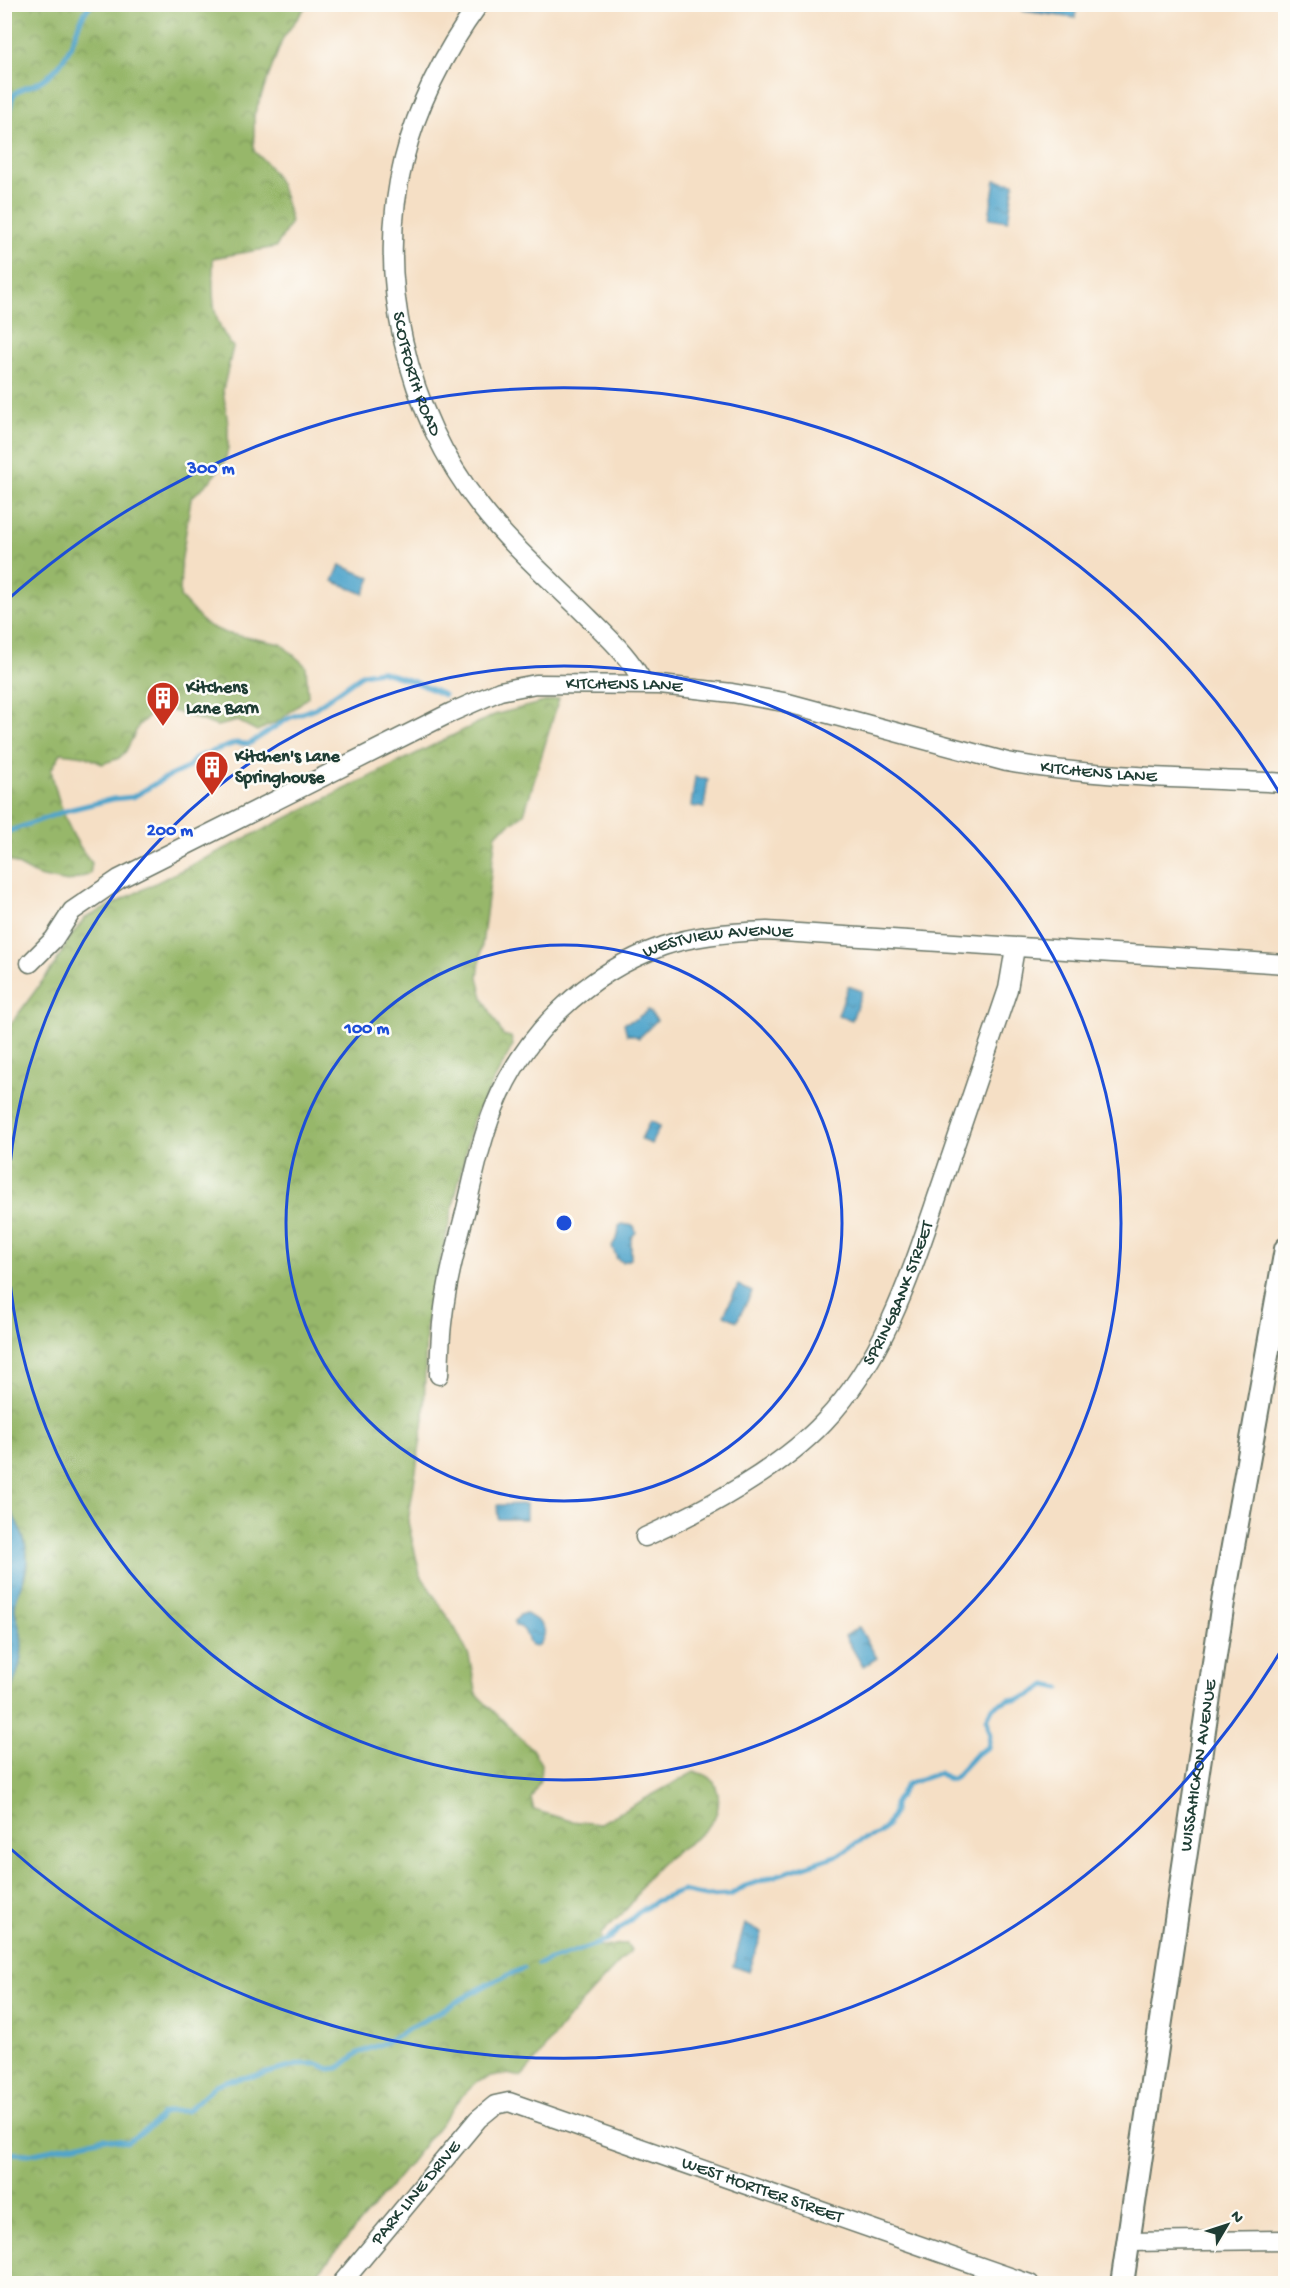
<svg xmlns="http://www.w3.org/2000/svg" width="1290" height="2288" font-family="'Gochi Hand',sans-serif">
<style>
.forest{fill:url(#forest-crowns);stroke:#5b7a4f;stroke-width:1.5}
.water{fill:url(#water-ripples);stroke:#377080;stroke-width:1.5}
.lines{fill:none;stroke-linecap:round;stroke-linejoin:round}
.stream{stroke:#4fa4cb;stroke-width:5}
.minor-casing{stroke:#6a7667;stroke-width:21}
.tertiary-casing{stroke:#6a7667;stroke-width:26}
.minor{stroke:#fff;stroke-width:18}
.tertiary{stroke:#fff;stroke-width:22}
.ring{fill:none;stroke:#1d4ed8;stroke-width:3}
.labels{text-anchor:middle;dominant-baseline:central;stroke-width:5;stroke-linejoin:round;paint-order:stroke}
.street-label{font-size:18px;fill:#1f3d34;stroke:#fdfcf7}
.poi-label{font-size:18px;font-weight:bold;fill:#1f3d34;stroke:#fdfcf7;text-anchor:start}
.centre{fill:#1d4ed8;stroke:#fdfcf7;stroke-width:3}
.ring-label{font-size:18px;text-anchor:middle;font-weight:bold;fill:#1d4ed8;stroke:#fdfcf7;stroke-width:5;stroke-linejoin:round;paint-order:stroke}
</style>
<defs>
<pattern id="forest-crowns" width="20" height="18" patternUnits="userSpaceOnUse" patternTransform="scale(1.5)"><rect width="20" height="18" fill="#97b76a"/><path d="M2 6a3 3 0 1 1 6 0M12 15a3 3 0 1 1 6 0" fill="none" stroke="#7b9658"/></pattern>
<pattern id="water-ripples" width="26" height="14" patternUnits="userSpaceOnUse" patternTransform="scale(1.5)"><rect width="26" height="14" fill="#4fa4cb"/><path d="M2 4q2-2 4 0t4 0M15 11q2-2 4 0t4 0" fill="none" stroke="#4187a6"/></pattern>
</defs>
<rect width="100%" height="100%" fill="#fdfcf7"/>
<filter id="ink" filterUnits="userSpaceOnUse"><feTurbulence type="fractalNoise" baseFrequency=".0167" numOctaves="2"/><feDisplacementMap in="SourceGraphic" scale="12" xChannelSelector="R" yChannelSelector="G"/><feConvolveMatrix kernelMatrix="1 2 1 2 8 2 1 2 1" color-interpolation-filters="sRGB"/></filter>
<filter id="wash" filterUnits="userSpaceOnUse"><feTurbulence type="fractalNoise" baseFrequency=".008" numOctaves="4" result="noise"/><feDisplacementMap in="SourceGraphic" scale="24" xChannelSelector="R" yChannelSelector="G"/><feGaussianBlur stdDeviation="1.35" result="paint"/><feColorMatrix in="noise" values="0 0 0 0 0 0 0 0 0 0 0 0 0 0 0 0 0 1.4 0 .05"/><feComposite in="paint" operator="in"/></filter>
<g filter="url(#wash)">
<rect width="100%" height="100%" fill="#f5dfc5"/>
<path class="forest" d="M 5,4 L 307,5 L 283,38 L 254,115 L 254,151 C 280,174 283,189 291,222 L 276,247 L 213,258 C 213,294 209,318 233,347 L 223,390 L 228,424 L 228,449 L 225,461 L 210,481 L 191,498 L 181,564 L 180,597 L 205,624 L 225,633 L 281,644 L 306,666 L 308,697 L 279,721 L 257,731 L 238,721 L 217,726 L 167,709 L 153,712 L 139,725 L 126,751 L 119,758 L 102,764 L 85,756 L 61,753 L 51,770 C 58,803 69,837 92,863 L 90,874 L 68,882 L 38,876 L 5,858 Z
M 559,698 L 524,814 L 496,834 L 478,977 L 483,998 L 503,1035 L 511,1037 L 513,1045 L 473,1120 L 426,1324 L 424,1419 L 408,1522 L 420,1574 L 455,1628 L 469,1656 L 477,1695 L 532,1749 L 541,1764 L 540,1780 L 531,1799 L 534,1810 L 571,1821 L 599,1824 L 694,1772 C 706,1774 714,1777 717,1790 C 727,1827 687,1841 664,1861 C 658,1866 653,1872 648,1877 C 641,1884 639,1893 633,1901 C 625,1913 611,1923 601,1934 L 600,1947 C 610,1948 619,1942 627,1944 L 631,1950 C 610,1973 588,1995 568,2019 C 552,2038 538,2060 521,2077 L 507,2074 L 491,2077 L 478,2081 L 463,2095 L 401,2174 L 309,2283 L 5,2284 L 4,1702 C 13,1687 23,1652 21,1635 C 20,1625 15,1617 15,1607 C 15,1595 21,1588 25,1577 C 33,1550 20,1524 4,1503 L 5,1032 L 55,964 L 69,939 L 85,918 L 494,715 Z"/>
<path class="water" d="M 1023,5 L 1077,5 L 1075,18 L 1023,11 Z
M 995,180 L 1014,183 L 1008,221 L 989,218 Z
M 340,565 L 371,578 L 364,594 L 333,581 Z
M 695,777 L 708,779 L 704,808 L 691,806 Z
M 848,986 L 862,991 L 852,1020 L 838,1015 Z
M 648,1010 L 657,1020 L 639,1038 L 633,1035 L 627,1035 L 624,1023 L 636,1019 Z
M 650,1121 L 660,1126 L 651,1144 L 641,1139 Z
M 622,1224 L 634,1226 L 636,1232 L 631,1238 L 631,1259 L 623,1262 L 617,1259 L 612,1246 L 618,1236 L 619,1226 Z
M 738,1285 L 752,1292 L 737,1321 L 724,1315 Z
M 5,1503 C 20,1524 33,1550 24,1577 C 21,1588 15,1596 15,1608 C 15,1617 20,1626 21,1635 C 25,1658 15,1682 5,1702 Z
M 526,1504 L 526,1519 L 498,1519 L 497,1505 Z
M 525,1613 C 540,1622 553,1628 538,1646 L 531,1645 C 525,1638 528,1627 515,1626 L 514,1622 L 520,1615 Z
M 859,1627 L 877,1658 L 863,1667 L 845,1636 Z
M 745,1924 L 762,1933 L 749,1972 L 733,1966 Z"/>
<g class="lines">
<path class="stream" d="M 4,122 C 12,112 9,106 13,96 C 18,87 33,87 41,81 C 50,75 59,67 64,58 C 76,41 76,21 91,4
M 4,833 L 68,810 L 113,799 L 133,797 L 163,779 L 187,768 L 197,757 L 236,743 L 249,744 L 289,718 L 315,708 L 363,674 L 380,671 L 415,682 L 444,695
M 538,1964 L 606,1941 L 638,1913 L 656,1901 L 682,1891 L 706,1896 L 730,1895 L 745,1886 L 838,1855 L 861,1840 L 878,1834 L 885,1828 L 894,1813 L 894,1804 L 907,1784 L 939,1773 L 947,1779 L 953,1779 L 976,1754 L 988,1747 L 990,1736 L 987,1719 L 993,1707 L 1009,1699 L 1017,1700 L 1029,1696 L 1046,1685 L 1060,1688
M 4,2153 L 29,2154 L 104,2138 L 127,2142 L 151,2126 L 162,2114 L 170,2111 L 187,2111 L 215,2085 L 225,2081 L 259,2075 L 302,2064 L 318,2064 L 330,2069 L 339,2068 L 358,2053 L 384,2043 L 488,1984 L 524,1968"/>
</g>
</g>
<g filter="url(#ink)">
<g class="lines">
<defs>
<g id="minor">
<path id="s1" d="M 479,4 C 445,51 418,103 404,159 C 374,277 407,413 481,507 C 511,546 554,583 589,618 C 610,639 630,657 644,684"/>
<path id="s2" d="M 30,963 L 54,939 L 72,911 L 119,879 L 452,712 L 500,691 L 536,684 L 660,685 L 732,693 L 784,702 L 1007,762 C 1098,778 1193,778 1286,783"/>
<path id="s3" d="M 439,1375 C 440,1355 440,1335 443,1316 C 447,1280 457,1244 466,1209 C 474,1175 481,1140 494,1108 C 524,1033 587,973 663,946 C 696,935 732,932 767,931 L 1286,964"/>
<path id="s4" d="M 645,1537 C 703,1511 781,1468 824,1422 C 887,1356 913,1267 942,1183 C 964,1118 986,1054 1008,989 L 1015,948"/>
<path d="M 1128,2242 L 1286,2240"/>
<path id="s5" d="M 341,2284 L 478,2119 L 495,2105 L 509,2102 L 1030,2284"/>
</g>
<g id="tertiary">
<path id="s6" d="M 1122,2284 L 1223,1602 L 1286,1249"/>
</g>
</defs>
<use href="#minor" class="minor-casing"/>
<use href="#tertiary" class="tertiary-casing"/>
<use href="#minor" class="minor"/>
<use href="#tertiary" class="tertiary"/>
</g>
</g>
<g class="ring">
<circle cx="564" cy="1223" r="278"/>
<circle cx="564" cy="1223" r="557"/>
<path d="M1283 1647A835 835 0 0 1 5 1844M5 602A835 835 0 0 1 1283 799"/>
</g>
<defs>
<symbol id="building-pin" viewBox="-11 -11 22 30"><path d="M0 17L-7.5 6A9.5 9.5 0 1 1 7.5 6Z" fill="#c8321e" stroke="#fdfcf7"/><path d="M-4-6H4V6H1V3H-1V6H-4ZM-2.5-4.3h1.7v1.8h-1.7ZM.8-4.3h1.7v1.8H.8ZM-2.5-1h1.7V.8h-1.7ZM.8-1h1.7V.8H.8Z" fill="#fff"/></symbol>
</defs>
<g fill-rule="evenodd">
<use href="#building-pin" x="144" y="679" width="38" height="52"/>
<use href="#building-pin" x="193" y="748" width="38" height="52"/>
</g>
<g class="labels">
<g class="street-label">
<text stroke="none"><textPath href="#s1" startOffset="392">SCOTFORTH ROAD</textPath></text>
<text stroke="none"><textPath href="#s2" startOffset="674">KITCHENS LANE</textPath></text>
<text stroke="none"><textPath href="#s2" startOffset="1158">KITCHENS LANE</textPath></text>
<text stroke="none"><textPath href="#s3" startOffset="570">WESTVIEW AVENUE</textPath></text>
<text stroke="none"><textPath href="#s4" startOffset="364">SPRINGBANK STREET</textPath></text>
<text stroke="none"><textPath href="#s6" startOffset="524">WISSAHICKON AVENUE</textPath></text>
<text stroke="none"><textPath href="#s5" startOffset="519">WEST HORTTER STREET</textPath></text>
<text stroke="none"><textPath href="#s5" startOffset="118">PARK LINE DRIVE</textPath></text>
</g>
<g class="poi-label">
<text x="186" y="688">Kitchens<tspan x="186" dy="21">Lane Barn</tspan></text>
<text x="235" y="757">Kitchen's Lane<tspan x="235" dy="21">Springhouse</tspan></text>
</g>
</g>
<circle cx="564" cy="1223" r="9" class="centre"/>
<g class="ring-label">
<text x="211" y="473">300 m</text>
<text x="170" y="835">200 m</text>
<text x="367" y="1033">100 m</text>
</g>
<rect width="1290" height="2288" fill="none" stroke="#fdfcf7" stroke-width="24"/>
<g transform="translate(1227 2225) rotate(51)" stroke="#fdfcf7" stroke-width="4.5" paint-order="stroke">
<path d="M0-4.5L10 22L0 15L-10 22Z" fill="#1f3d34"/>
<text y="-9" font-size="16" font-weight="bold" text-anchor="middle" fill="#1f3d34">N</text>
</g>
</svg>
